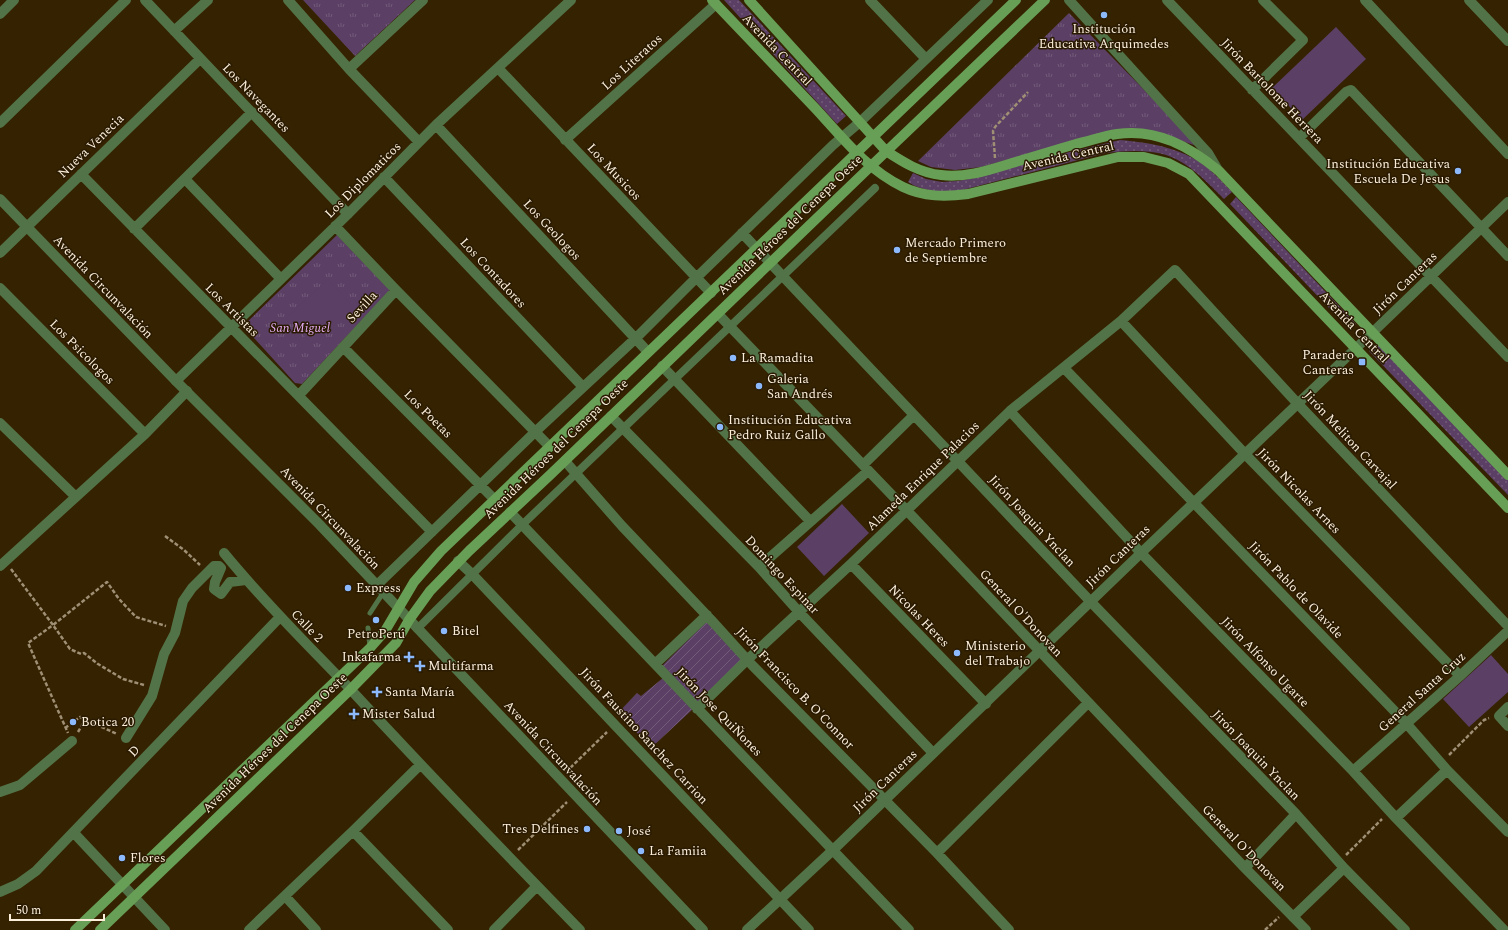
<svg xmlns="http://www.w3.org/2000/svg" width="1508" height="930" font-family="Spectral,serif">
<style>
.grass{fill:url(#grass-dots)}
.park{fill:url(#park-tufts)}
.garden{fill:url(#garden-furrows)}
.pitch{fill:#5b3f64}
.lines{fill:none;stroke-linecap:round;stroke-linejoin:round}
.path{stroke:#9f8f75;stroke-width:2.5;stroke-dasharray:4 2;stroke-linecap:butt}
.service{stroke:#527347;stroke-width:5}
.pedestrian{stroke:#527347;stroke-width:8}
.minor{stroke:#527347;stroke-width:10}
.tertiary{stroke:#527347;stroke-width:10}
.secondary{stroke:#689f56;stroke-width:10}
.poi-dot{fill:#8cb9fc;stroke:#291a01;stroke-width:1.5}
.labels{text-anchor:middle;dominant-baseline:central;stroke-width:3;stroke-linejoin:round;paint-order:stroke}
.poi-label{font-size:13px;fill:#fbefdc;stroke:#291a01;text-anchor:start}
.street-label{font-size:13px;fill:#fbefdc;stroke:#291a01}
.park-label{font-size:13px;font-style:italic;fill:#e5adf6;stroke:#291a01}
</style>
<defs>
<pattern id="grass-dots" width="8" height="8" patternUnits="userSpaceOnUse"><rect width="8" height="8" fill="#5b3f64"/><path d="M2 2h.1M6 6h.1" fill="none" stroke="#735b7a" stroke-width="1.8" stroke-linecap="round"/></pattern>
<pattern id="park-tufts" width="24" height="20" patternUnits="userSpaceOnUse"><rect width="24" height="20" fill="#5b3f64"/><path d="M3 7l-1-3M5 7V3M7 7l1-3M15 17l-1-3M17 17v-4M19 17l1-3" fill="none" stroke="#735b7a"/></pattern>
<pattern id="garden-furrows" width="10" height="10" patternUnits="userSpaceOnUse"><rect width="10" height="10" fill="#5b3f64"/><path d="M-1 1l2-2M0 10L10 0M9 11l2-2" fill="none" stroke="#735b7a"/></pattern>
</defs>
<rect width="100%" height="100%" fill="#352200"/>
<path class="grass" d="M 724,0 L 739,0 L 846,116 L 837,124 Z
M 1120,140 C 1152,143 1185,148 1210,170 C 1218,177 1225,185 1232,192 L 1224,199 C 1182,156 1167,146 1105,153 L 955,192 C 939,192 921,191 908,182 L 913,173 L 926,179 L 942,182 L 957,181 L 974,178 L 1049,157 Z
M 1236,197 L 1356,324 L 1349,329 L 1230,204 Z
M 1377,344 L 1508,479 L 1508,495 L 1369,351 Z"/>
<path class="park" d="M 303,0 L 415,0 L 355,56 Z
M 1069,13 L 1200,147 L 1154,132 L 1118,130 L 981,167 L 955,170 L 931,167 L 918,161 Z
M 337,235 L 390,290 L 302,384 L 295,383 L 243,326 Z"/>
<path class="garden" d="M 708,620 L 746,660 L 698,704 L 662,666 Z
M 663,678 L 693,709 L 652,747 L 617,714 L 637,693 L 641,696 Z"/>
<path class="pitch" d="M 1336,27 L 1366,59 L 1302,120 L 1272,88 Z
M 328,279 L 350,304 L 311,343 L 287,318 Z
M 842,504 L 869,533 L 824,576 L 797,547 Z
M 1491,655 L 1508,674 L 1508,692 L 1469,727 L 1443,699 Z"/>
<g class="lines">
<path class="path" d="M 995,158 L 993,131 L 995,127 L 1028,92
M 165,536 L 184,550 L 200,565
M 11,569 L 53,625 L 28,643 L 68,733
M 144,685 L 123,679 L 98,664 L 84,653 L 81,654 L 70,649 L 53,625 L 107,582 L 119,599 L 136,617 L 166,626
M 65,728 L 80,717 L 117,734
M 78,732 L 85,720
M 1449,755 L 1484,720 L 1489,718
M 566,772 L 607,732
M 518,850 L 567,802
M 1346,855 L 1382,819
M 1265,930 L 1279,917"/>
<path class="service" d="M 370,613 L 383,593
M 368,628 L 370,647"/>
<path class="pedestrian" d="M 417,629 L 522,525 L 875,188"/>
<path class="minor" d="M 145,0 L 348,214
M 288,0 L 349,69 L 419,142
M 870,0 L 926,59
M 1069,0 L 1208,153 L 1218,170
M 1167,0 L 1508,357
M 1365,0 L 1508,154
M 1469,0 L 1508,41
M 174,31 L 208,0
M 498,68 L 711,293
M 349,69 L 423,0
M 1252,90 L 1303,40 L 1263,0
M 0,123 L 126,0
M 436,125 L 648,352
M 1299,138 L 1346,92 L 1351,90 L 1508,256
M 565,140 L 716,4
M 81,174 L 432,532
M 384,177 L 583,387
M 185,179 L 281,279
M 335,226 L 396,290 L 550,447
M 134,229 L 252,112
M 742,233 L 1090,601 L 1296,814 L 1344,868 L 1405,930
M 0,253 L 200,59
M 0,288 L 145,434
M 718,314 L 913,517 L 1245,868 L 1306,930
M 1121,321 L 1245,454 L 1460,676
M 1373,332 L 1508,202
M 343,347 L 495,500
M 662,366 L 810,521
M 1064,368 L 1406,723 L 1447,770 L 1508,832
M 176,381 L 348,214 L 436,125 L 571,0
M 299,395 L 396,290
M 1010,411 L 1141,553 L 1353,771 L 1396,818 L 1504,930
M 611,416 L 759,567 L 799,612 L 933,753
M 0,423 L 76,497
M 565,461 L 622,526 L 713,622 L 752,665 L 937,853 L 1009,930
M 863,465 L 914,415
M 510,512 L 909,930
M 224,553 C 264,602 309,646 352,691 C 427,772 503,851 580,930
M 458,561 L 472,574 L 809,930
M 851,564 L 986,704
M 0,566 L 145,434 L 187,391
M 759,567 L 868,471
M 377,585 L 535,432 L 636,338 L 696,278 L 833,145 L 860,122 L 988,0
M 655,664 L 707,615
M 1508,707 L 1499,716 L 1508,726
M 697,709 L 747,660 L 851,564 L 1010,411 L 1121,321 L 1175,270 L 1298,404 L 1508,626
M 126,738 L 152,696 L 164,654 L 175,633 L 183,601 L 192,588 L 214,566 L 219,566 L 221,568 L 215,582 L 214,589 L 221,594 L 230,582 L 246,580
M 1353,771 L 1460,676 L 1508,631
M 0,792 L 20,785 L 72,741
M 1396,818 L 1447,770
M 353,831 L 448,930
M 74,833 L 165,930
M 937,853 L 1088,703
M 1245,868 L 1296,814
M 0,892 L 18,884 L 36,871 L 280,617
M 285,896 L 316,930
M 1293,917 L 1344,868
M 249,930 L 353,831 L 420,765
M 494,930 L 537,886"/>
<path class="tertiary" d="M 0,14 L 14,0
M 0,199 L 176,381 L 319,524 L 703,930
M 747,930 L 833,850 L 1141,553 L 1373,332"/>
<path class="secondary" d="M 712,0 C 746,36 781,72 815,108 C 841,136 867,170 903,187 C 924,197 945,197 968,194 L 1118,157 L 1144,157 L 1168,163 L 1189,174 L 1508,508
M 749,0 L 886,151 C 903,162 920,173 941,175 C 966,178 989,170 1012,163 C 1033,157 1055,150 1076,144 C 1090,141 1103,136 1117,134 C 1157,128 1190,147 1219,171 L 1508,475
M 75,930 L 370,648 L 385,631 L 414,582 L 441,551 L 1016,0
M 100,930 L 350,690 L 396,643 L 409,620 L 430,591 L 469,551 L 550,475 L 871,166 L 1045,0"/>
</g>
<g class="poi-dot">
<circle cx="1104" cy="15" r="4"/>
<circle cx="1458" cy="171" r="4"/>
<circle cx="897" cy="250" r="4"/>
<circle cx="733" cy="358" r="4"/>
<rect x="1358" y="358" width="8" height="8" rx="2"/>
<circle cx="759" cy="386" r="4"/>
<circle cx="720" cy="427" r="4"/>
<circle cx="348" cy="588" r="4"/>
<circle cx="376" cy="620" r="4"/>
<circle cx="444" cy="631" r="4"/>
<circle cx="957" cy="653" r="4"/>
<path d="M407 651h4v4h4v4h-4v4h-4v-4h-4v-4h4z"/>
<path d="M418 660h4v4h4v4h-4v4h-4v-4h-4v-4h4z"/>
<path d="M375 686h4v4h4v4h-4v4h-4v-4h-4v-4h4z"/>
<path d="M352 708h4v4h4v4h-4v4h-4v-4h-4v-4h4z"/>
<circle cx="73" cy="722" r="4"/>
<circle cx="587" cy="829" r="4"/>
<circle cx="619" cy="831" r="4"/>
<circle cx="641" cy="851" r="4"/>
<circle cx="122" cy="858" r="4"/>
</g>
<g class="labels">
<g class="poi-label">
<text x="1104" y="29" text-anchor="middle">Institución<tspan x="1104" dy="15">Educativa Arquimedes</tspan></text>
<text x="1450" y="164" text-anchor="end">Institución Educativa<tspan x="1450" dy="15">Escuela De Jesus</tspan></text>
<text x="905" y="243">Mercado Primero<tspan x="905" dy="15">de Septiembre</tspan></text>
<text x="1354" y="355" text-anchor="end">Paradero<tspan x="1354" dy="15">Canteras</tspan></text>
<text x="741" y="358">La Ramadita</text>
<text x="767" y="379">Galeria<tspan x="767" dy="15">San Andrés</tspan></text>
<text x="728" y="420">Institución Educativa<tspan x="728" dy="15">Pedro Ruiz Gallo</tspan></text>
<text x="356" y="588">Express</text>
<text x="452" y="631">Bitel</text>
<text x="376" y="634" text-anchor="middle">PetroPerú</text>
<text x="965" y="646">Ministerio<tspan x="965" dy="15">del Trabajo</tspan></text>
<text x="401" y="657" text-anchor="end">Inkafarma</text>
<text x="428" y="666">Multifarma</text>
<text x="385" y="692">Santa María</text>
<text x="362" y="714">Mister Salud</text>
<text x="81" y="722">Botica 20</text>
<text x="579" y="829" text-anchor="end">Tres Delfines</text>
<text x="627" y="831">José</text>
<text x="649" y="851">La Famiia</text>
<text x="130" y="858">Flores</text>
</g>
<g class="street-label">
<text transform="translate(777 50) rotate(46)">Avenida Central</text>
<text transform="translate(632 62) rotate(-42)">Los Literatos</text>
<text transform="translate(1272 91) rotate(46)">Jirón Bartolome Herrera</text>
<text transform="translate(256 98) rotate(46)">Los Navegantes</text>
<text transform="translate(91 146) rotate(-44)">Nueva Venecia</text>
<text transform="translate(1068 156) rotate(-13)">Avenida Central</text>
<text transform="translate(614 172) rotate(47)">Los Musicos</text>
<text transform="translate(363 180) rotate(-45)">Los Diplomaticos</text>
<text transform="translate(790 225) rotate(-44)">Avenida Héroes del Cenepa Oeste</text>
<text transform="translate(552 230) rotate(47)">Los Geologos</text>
<text transform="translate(493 273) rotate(47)">Los Contadores</text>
<text transform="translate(1405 283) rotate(-44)">Jirón Canteras</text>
<text transform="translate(103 287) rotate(46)">Avenida Circunvalación</text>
<text transform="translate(362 307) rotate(-47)">Sevilla</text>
<text transform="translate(232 310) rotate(45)">Los Artistas</text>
<text transform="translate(1354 327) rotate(46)">Avenida Central</text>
<text transform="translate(82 352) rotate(45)">Los Psicologos</text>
<text transform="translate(428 414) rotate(45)">Los Poetas</text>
<text transform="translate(1350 440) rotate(47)">Jirón Meliton Carvajal</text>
<text transform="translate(556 449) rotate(-44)">Avenida Héroes del Cenepa Oeste</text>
<text transform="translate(923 476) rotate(-44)">Alameda Enrique Palacios</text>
<text transform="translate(1299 491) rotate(46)">Jirón Nicolas Arnes</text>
<text transform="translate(330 518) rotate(46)">Avenida Circunvalación</text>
<text transform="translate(1032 521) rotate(47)">Jirón Joaquin Ynclan</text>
<text transform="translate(1118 556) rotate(-44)">Jirón Canteras</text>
<text transform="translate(782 575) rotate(47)">Domingo Espinar</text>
<text transform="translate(1296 590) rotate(46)">Jirón Pablo de Olavide</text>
<text transform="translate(1021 613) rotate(47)">General O'Donovan</text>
<text transform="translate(919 616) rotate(46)">Nicolas Heres</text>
<text transform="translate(307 626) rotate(46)">Calle 2</text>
<text transform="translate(1265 662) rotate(46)">Jirón Alfonso Ugarte</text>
<text transform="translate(795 688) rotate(46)">Jirón Francisco B. O'Connor</text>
<text transform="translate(1422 692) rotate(-42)">General Santa Cruz</text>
<text transform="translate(719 712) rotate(46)">Jirón Jose QuiÑones</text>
<text transform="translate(644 736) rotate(47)">Jirón Faustino Sanchez Carrion</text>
<text transform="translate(275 743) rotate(-44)">Avenida Héroes del Cenepa Oeste</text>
<text transform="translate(134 751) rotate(-46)">D</text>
<text transform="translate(553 753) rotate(47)">Avenida Circunvalación</text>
<text transform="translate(1256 755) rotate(46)">Jirón Joaquin Ynclan</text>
<text transform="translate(885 781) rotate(-44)">Jirón Canteras</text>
<text transform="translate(1244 848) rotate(46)">General O'Donovan</text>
</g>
<g class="park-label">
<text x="300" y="328">San Miguel</text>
</g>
</g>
<path d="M10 914v6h94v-6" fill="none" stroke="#fbefdc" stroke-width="2"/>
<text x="16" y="914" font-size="12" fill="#fbefdc" stroke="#291a01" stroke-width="3" paint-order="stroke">50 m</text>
</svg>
